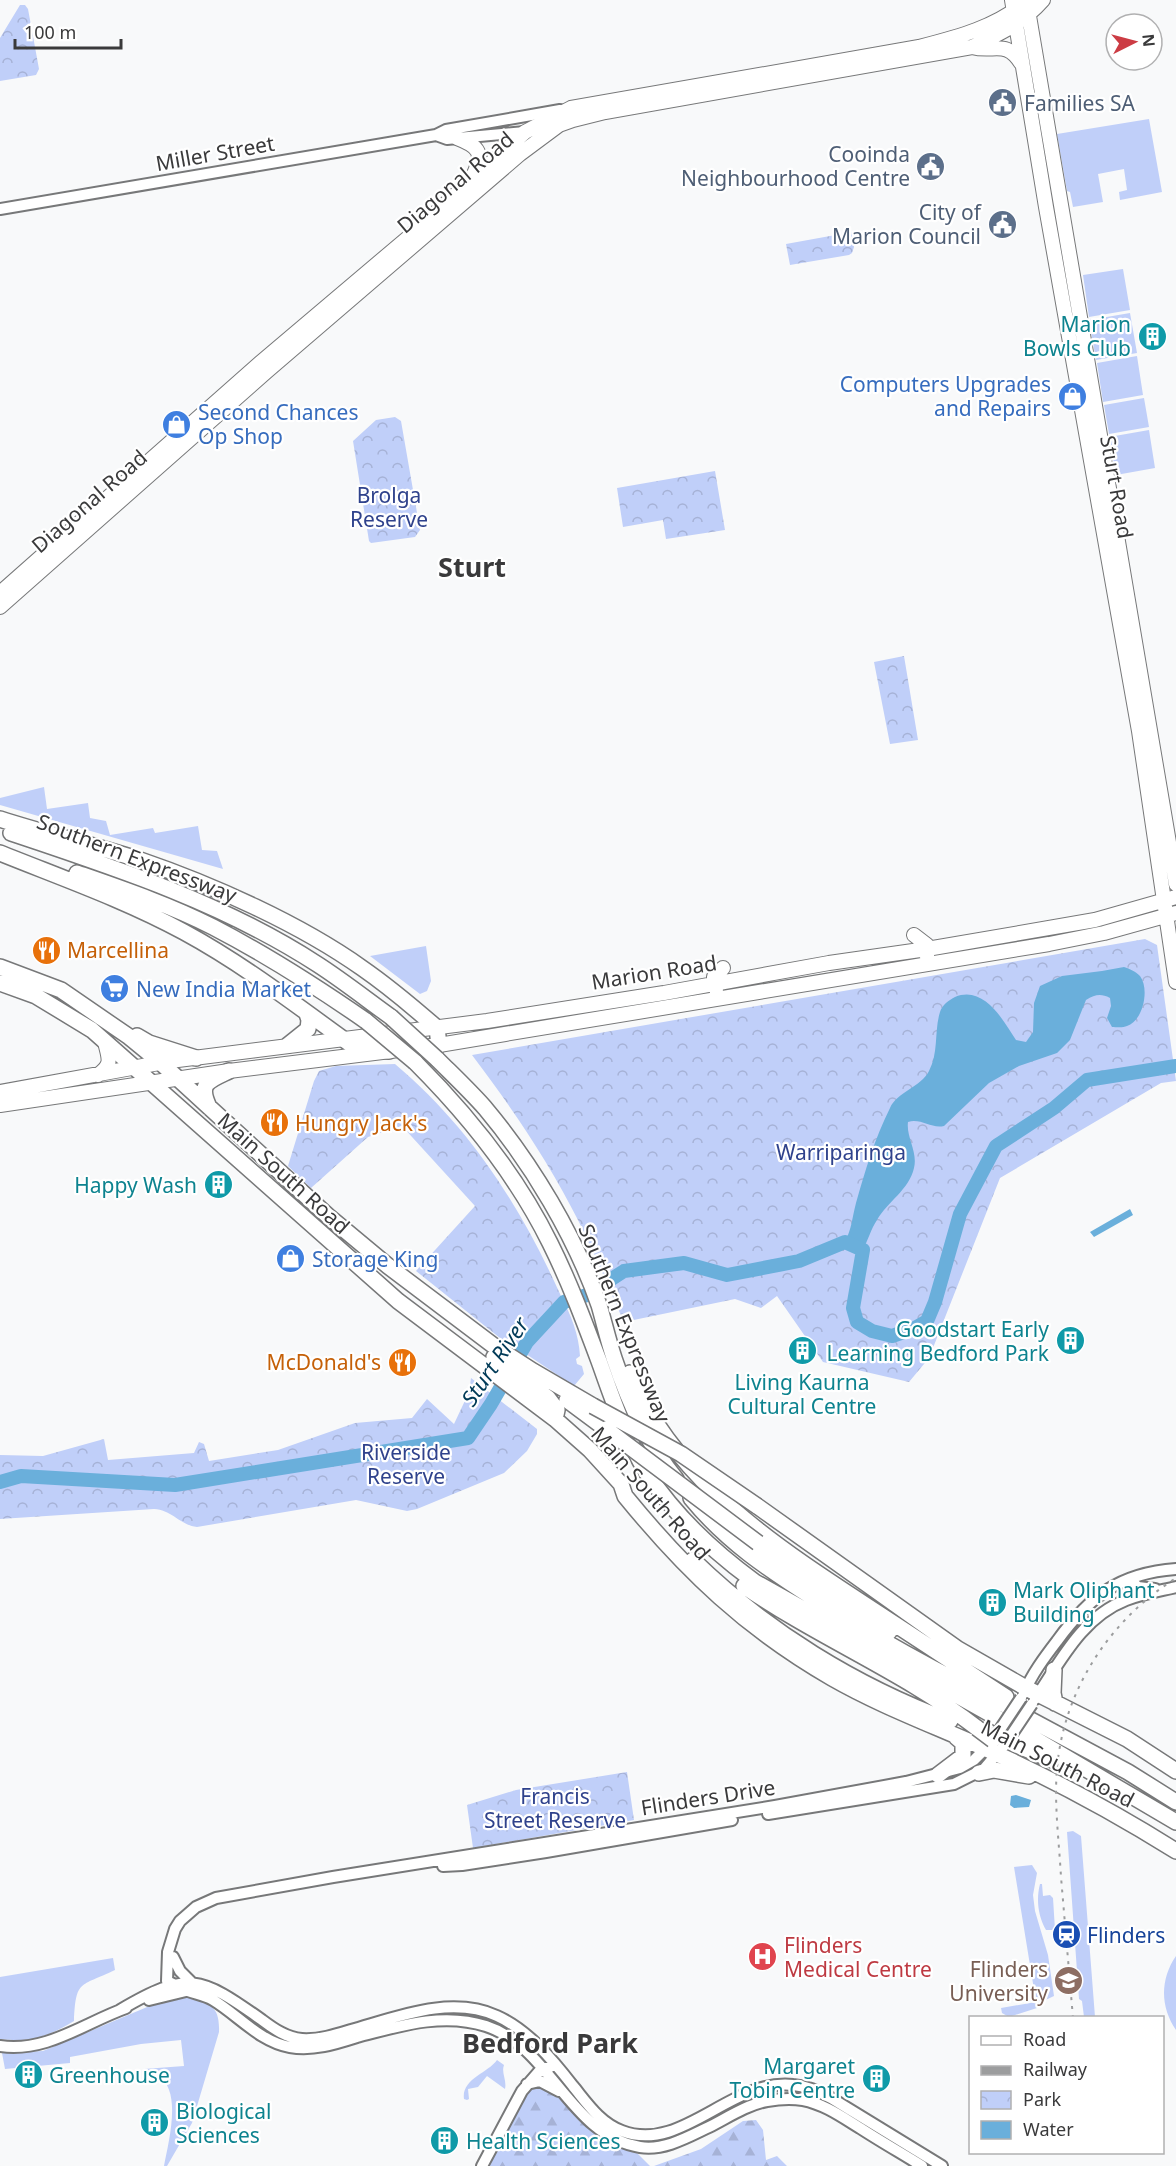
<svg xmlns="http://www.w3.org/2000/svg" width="1176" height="2166" font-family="'Noto Sans',sans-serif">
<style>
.green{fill:#c0cff9}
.forest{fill:url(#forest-firs)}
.park{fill:url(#park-crowns)}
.water{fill:#6aafdb}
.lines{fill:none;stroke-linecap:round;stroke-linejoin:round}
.river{stroke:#6aafdb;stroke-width:14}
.minor-casing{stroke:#777879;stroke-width:14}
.major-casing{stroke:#777879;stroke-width:16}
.highway-casing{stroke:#777879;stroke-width:18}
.minor{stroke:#fff;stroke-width:10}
.major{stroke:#fff;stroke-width:14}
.highway{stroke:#fff;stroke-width:15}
.rail{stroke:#9c9d9e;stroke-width:2;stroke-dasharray:3 6;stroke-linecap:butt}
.minor-bridge-casing{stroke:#777879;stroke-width:14;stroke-linecap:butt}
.highway-bridge-casing{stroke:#777879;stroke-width:18;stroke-linecap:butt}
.minor-bridge{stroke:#fff;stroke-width:10}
.highway-bridge{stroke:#fff;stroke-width:15}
.labels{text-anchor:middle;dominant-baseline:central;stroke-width:4.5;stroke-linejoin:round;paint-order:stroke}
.service-label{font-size:21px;fill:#4e5e75;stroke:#fff;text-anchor:end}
.street-label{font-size:21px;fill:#3a3a3b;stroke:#fff}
.culture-label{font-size:21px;fill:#0d838f;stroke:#fff;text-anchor:end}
.shop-label{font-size:21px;fill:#366cbe;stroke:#fff;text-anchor:start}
.park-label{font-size:21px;fill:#2f428c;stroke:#fff}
.food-label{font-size:21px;fill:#c56008;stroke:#fff;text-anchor:start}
.transit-label{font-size:21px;fill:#164399;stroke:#fff;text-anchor:start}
.health-label{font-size:21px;fill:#be3a42;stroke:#fff;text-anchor:start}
.education-label{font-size:21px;fill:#785e54;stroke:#fff;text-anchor:end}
.water-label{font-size:22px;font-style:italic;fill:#003a57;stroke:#fff}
.district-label{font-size:27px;font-weight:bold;fill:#3a3a3b;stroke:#fff}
</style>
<defs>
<pattern id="forest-firs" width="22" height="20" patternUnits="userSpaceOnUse" patternTransform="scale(1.5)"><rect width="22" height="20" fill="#c0cff9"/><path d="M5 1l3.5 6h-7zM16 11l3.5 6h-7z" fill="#a6b2d6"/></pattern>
<pattern id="park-crowns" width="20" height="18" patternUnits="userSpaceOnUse" patternTransform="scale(1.5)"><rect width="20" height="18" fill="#c0cff9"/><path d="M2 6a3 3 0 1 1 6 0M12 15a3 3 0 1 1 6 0" fill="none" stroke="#a6b2d6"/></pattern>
</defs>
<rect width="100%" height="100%" fill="#f8f9fa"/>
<path class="green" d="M 1149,119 L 1162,192 L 1120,200 L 1119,192 L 1127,190 L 1124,169 L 1098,174 L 1103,202 L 1073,207 L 1070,192 L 1067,191 L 1057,134 Z
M 1123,269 L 1130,310 L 1089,317 L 1083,275 Z
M 1130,313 L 1137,353 L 1096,360 L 1089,320 Z
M 1137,356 L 1143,395 L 1103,402 L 1097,363 Z
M 1144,398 L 1149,427 L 1109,434 L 1104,405 Z
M 1149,430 L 1155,468 L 1116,475 L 1109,437 Z
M 44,787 L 47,809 L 88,803 L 90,818 L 106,821 L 110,835 L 153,828 L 155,833 L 198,826 L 202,850 L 217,851 L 223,869 L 0,805 L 0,798 Z
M 426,946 L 431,981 L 427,991 L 420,994 L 370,956 Z
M 561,1296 C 571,1315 579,1335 580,1356 L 576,1359 L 577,1364 L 582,1366 L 584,1374 L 574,1386 L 511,1344 Z
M 1073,1831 L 1081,1836 L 1095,2017 L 1084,2017 L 1082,2001 L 1079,1999 L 1067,1832 Z
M 1032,1865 L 1037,1873 L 1033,1895 L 1035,1911 L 1048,1955 L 1054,1996 L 1037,2004 L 1037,2008 L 1009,2017 L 1002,2013 L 1001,2008 L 1036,2002 L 1014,1867 Z
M 1040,1884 L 1042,1884 L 1043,1896 L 1050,1895 L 1053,1898 L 1055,1930 L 1046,1930 C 1038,1916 1036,1899 1040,1884 Z
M 1176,1956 L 1176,2030 C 1160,2007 1160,1979 1176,1956 Z
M 113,1958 L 115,1970 C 79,1987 76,1980 74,2021 C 47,2037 30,2043 0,2039 L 0,1977 Z
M 188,1997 C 211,2003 220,2007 219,2032 L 192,2123 L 167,2166 L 164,2166 C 168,2144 183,2090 158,2076 C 154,2074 148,2074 144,2072 L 144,2069 L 184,2066 L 181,2040 L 141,2044 L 70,2057 L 70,2063 L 5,2069 L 2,2053 L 43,2051 L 159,2002 Z
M 497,2060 L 504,2065 C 501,2073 507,2080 505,2089 L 487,2076 L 478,2087 L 468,2089 L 469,2099 L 467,2100 L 464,2099 C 461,2079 488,2073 497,2060 Z"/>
<path class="forest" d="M 539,2085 L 563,2093 L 629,2145 L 650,2166 L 487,2166 L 525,2095 L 531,2088 Z
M 756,2120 L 763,2130 L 766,2160 L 777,2156 L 787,2166 L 654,2166 L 701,2149 L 743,2121 Z"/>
<path class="park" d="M 20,5 L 25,5 L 28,9 L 39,69 L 36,75 L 0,81 L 0,38 Z
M 852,232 L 854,247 L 852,253 L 849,255 L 790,265 L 786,244 Z
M 395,417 L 401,421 L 420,530 L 415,537 L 371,543 L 369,541 L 353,441 L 376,420 Z
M 715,471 L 725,530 L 666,539 L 663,520 L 623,527 L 617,488 Z
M 904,656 L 918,740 L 890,744 L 874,662 Z
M 1145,939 L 1157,945 L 1176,1081 L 1161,1083 L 1000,1178 L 929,1358 L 909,1382 L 823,1362 L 777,1296 L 761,1308 L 735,1299 L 624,1322 C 609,1289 595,1254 579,1222 C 549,1162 512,1108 472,1055 Z
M 395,1064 C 470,1127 521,1207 561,1296 L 510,1346 L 416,1271 L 475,1206 L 402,1126 L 368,1137 L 311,1188 L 288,1166 L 314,1081 L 319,1071 L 336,1066 Z
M 471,1378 L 537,1429 L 537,1434 L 527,1451 L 504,1473 L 417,1509 L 407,1511 L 356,1500 L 197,1527 C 180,1525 172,1510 154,1509 L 0,1519 L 0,1455 L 43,1456 L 104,1439 L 108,1460 L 194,1453 L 199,1442 L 204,1444 L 209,1461 L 278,1450 L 355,1423 L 412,1418 L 427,1399 L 454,1424 L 469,1392 Z
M 627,1772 L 634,1820 L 473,1848 L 467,1805 L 516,1790 Z"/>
<path class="water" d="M 1124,967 C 1130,969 1135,971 1140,976 C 1150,989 1143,1021 1127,1026 C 1123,1028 1116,1027 1112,1027 L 1107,1018 L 1111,1006 L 1110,998 C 1100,993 1095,995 1086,1000 L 1070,1040 L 1057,1053 L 1019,1066 L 989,1083 L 944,1126 C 931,1129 921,1118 908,1122 C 906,1137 918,1152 914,1168 C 909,1190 888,1201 877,1220 C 871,1229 868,1240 863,1250 L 845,1242 C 852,1228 852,1218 856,1203 C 865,1171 875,1138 890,1108 C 897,1092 921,1087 929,1071 C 939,1052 934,1031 940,1012 C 942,1005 949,1000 955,997 C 984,985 1003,1020 1016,1040 L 1026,1042 L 1033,1032 L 1034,1003 L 1040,986 L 1062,976 L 1102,971 Z
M 1130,1209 L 1133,1215 L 1094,1237 L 1090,1232 Z
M 1016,1795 L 1031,1800 L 1029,1807 L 1014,1808 L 1010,1805 L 1011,1796 Z"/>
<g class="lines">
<path class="river" d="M 0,1482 L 21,1476 L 175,1485 L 468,1438 L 491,1404 L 527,1342 L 564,1302 L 587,1295 L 624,1271 L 684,1263 L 727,1275 L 799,1261 L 845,1242 L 863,1250 L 853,1308 L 857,1322 L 872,1331 L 892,1336 L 913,1329 L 927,1321 L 935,1302 L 960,1214 L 996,1146 L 1054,1108 L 1087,1080 L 1176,1066"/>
<defs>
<path id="minor" d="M 436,135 L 447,139 L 525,132
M 0,209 L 436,135 L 446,130 L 560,110
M 1129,1579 L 1138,1587 L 1155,1589
M 1024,1693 C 1032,1674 1044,1658 1057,1641 C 1089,1597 1119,1573 1176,1569
M 1035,1699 C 1060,1662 1082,1617 1126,1600 C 1141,1594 1159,1591 1176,1587
M 768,1814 L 954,1784 L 984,1769 L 1001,1749
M 443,1866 L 462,1865 L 546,1852 L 732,1820
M 173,1957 L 180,1971 L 192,1983
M 149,2000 L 186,1991
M 120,2010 C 188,1970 200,1976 262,2020 C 274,2029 287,2038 302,2039 C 319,2040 335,2035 351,2030 C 397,2017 451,1995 497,2016 C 528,2030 552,2059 573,2086 C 587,2103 600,2123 622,2131 C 682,2154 731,2078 793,2085 C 807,2086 818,2091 831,2098 L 942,2166
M 0,2046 C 46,2053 84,2023 126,2008
M 527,2084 L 540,2081 L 559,2091
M 482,2166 L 522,2091 L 542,2068 L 549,2068
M 922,2166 C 901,2153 880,2141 860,2128 C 842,2117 824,2104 803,2100 C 791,2098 778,2099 767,2101 C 746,2105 727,2118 709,2127 C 688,2137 664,2151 640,2147 C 570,2136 551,2047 486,2026 C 443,2012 399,2026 357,2037 C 335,2044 313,2051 290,2047 C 260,2042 238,2015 213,2000 C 205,1995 196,1994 188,1991 C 181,1989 174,1984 167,1981 L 168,1952 L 175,1929 L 180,1921 L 196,1907 L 216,1898 L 333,1877 L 775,1806 L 906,1782 L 960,1768 L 974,1760 L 989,1745"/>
<path id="major" d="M 1012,0 L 1046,207 L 1139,731 L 1176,982
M 1028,10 L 1176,884
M 972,47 C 994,53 1006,39 1021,63
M 457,138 C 480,147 484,153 473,176
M 0,593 L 260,363 L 410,236 L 525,132 L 571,108 L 919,47 C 958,37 997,27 1028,0
M 0,607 L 266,372 L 520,154 L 559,125 L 573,120 L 605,112 L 972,47 C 999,34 1023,23 1043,0
M 914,935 L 927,945 L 927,957
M 716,989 L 714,977 L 723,968
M 98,1075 C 113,1064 109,1059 105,1042
M 0,1092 L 170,1061 L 487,1021 L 664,993 L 829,963 L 927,949 L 1095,920 L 1176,897
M 0,1105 L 229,1071 L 439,1045 L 505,1034 L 1049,944 L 1104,933 L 1176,913"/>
<path id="highway" d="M 0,819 C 46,834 94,845 140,860 C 213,885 300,924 362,968 C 388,986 413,1007 437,1028 L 439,1045
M 11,833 C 116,868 223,903 317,964 C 342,980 366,999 391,1017
M 0,853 C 62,878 125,900 184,932 C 243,964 296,1005 350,1044 L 363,1048 L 389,1051
M 77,873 C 123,889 170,905 213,927 C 267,955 317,987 366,1021
M 0,967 L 61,990 L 128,1036 L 161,1063 L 328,1216 L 388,1266 L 494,1346 L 533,1371 L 593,1406
M 0,983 L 36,996 L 92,1030 L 398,1301 L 555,1419 L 590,1450 L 621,1484 L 625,1496 C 687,1572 747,1629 832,1678 C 881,1706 933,1725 984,1748 C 1050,1778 1114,1812 1176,1851
M 137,1036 L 149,1043 L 196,1058
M 288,1045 L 308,1029 L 309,1020 L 307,1014
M 437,1059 C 453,1075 470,1091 485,1108 C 532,1164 575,1236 599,1305 C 604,1322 608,1340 614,1358 C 628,1400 648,1445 676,1479
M 415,1062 C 469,1116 516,1174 550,1243 C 569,1281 584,1321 599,1361 C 612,1398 626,1439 647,1473 C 675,1516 714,1552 755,1582 L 999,1719
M 209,1107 C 198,1083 208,1081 229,1071
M 494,1357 L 548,1398 L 557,1410 L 555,1419
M 630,1373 C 636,1385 641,1399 648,1410 C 699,1496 783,1551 864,1604 C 912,1635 959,1666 1006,1697
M 567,1400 L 606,1429
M 691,1498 C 727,1542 768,1569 815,1599 C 877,1639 941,1674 1007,1706
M 757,1506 L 958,1649 L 1026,1688 L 1127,1739 L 1176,1771
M 758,1543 L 833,1597 L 889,1632
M 693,1560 C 766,1631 856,1686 950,1721
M 744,1586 C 819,1638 904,1672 977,1728
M 1054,1670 L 1053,1693 L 1055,1703
M 1031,1720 L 1128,1772 L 1176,1802
M 1023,1732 L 1176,1822
M 1014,1744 L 1062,1764
M 979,1773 L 994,1770 L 1029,1776
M 938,1775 L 963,1756 L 963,1743 L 956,1737"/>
</defs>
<use href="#minor" class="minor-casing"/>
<use href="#major" class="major-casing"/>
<use href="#highway" class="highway-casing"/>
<use href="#minor" class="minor"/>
<use href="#major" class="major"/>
<use href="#highway" class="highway"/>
<path class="rail" d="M 1073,2018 C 1069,1971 1065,1924 1061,1877 C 1059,1841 1054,1804 1057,1768 C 1064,1689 1110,1620 1176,1578"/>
<defs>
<path id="minor-bridge" d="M 993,1740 L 1021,1698
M 1004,1746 L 1032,1704"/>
<path id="highway-bridge" d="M 391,1017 L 437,1059
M 366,1021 L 415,1062
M 593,1406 L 681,1454 L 757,1506
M 606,1429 L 758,1543
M 977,1728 L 993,1740"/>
</defs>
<use href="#minor-bridge" class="minor-bridge-casing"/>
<use href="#highway-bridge" class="highway-bridge-casing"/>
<use href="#minor-bridge" class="minor-bridge"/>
<use href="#highway-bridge" class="highway-bridge"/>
</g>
<defs>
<symbol id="civic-disc" viewBox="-11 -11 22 22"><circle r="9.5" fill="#5c6f8a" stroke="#fff"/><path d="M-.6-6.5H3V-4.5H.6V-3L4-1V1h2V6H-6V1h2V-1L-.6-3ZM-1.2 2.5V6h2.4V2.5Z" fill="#fff"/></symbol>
<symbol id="building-disc" viewBox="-11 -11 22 22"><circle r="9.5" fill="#0f9aa8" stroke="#fff"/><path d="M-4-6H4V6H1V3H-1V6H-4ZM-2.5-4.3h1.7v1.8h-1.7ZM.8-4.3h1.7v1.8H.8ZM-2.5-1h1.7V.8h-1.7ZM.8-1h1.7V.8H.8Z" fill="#fff"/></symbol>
<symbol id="shop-disc" viewBox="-11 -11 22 22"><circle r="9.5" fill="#3f7fe0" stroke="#fff"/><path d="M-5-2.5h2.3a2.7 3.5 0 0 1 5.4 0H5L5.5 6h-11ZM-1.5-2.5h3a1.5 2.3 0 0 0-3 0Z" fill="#fff"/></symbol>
<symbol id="restaurant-disc" viewBox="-11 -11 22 22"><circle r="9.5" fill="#e8710a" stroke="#fff"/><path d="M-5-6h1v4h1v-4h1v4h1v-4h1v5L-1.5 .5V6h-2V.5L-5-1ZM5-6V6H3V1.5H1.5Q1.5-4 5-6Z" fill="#fff"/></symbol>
<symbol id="supermarket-disc" viewBox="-11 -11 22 22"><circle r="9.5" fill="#3f7fe0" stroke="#fff"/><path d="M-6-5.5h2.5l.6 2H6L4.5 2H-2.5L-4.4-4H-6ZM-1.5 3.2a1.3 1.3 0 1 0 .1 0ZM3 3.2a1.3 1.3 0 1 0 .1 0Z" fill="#fff"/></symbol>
<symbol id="station-disc" viewBox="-11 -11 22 22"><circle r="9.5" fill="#1a4fb4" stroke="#fff"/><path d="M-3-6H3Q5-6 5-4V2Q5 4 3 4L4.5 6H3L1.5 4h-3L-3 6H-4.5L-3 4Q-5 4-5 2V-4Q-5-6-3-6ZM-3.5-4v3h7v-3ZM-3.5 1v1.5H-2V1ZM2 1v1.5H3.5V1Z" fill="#fff"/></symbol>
<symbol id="hospital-disc" viewBox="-11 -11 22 22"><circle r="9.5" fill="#e0444e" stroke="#fff"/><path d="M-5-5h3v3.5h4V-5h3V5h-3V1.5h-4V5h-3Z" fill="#fff"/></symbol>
<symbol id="university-disc" viewBox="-11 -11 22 22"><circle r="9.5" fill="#8d6e63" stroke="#fff"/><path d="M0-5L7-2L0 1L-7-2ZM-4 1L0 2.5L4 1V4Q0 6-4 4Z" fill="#fff"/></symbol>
</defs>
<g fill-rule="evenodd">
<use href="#civic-disc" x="986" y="86" width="33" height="33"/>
<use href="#civic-disc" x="914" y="150" width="33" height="33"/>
<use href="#civic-disc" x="986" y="208" width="33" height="33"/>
<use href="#building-disc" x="1136" y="320" width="33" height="33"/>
<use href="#shop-disc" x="1056" y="380" width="33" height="33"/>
<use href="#shop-disc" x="160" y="408" width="33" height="33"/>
<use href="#restaurant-disc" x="30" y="934" width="33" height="33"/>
<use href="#supermarket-disc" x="98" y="972" width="33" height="33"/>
<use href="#restaurant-disc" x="258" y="1106" width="33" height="33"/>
<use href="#building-disc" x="202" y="1168" width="33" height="33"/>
<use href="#shop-disc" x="274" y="1242" width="33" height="33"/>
<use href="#building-disc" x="1054" y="1324" width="33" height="33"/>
<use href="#building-disc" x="786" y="1334" width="33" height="33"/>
<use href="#restaurant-disc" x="386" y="1346" width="33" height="33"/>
<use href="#building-disc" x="976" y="1586" width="33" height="33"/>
<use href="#station-disc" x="1050" y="1918" width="33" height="33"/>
<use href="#hospital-disc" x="746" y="1940" width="33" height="33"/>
<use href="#university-disc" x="1052" y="1964" width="33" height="33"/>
<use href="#building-disc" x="12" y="2058" width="33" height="33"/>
<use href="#building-disc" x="860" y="2062" width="33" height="33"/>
<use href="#building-disc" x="138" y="2106" width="33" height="33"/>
<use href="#building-disc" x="428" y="2124" width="33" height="33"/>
</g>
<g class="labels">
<g class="service-label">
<text x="1024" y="103" text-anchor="start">Families SA</text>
<text x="910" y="154">Cooinda<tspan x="910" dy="24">Neighbourhood Centre</tspan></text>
<text x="981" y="212">City of<tspan x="981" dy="24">Marion Council</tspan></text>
</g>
<g class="street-label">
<text transform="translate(215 153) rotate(-10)">Miller Street</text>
<text transform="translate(455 182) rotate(-40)">Diagonal Road</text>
<text transform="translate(1117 487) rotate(80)">Sturt Road</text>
<text transform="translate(89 501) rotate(-41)">Diagonal Road</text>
<text transform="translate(137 858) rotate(21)">Southern Expressway</text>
<text transform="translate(654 972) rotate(-9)">Marion Road</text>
<text transform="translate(284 1173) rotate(42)">Main South Road</text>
<text transform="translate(625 1323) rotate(68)">Southern Expressway</text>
<text transform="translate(651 1493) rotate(49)">Main South Road</text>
<text transform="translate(1058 1763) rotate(27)">Main South Road</text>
<text transform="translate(708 1797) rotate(-9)">Flinders Drive</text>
</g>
<g class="culture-label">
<text x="1131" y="324">Marion<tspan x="1131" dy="24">Bowls Club</tspan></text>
<text x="197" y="1185">Happy Wash</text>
<text x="1049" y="1329">Goodstart Early<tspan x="1049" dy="24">Learning Bedford Park</tspan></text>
<text x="802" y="1382" text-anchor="middle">Living Kaurna<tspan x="802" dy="24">Cultural Centre</tspan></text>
<text x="1013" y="1590" text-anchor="start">Mark Oliphant<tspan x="1013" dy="24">Building</tspan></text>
<text x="855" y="2066">Margaret<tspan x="855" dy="24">Tobin Centre</tspan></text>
<text x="49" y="2075" text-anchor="start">Greenhouse</text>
<text x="176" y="2111" text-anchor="start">Biological<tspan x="176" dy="24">Sciences</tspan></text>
<text x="466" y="2141" text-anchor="start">Health Sciences</text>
</g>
<g class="shop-label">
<text x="1051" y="384" text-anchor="end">Computers Upgrades<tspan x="1051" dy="24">and Repairs</tspan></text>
<text x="198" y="412">Second Chances<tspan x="198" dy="24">Op Shop</tspan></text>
<text x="136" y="989">New India Market</text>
<text x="312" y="1259">Storage King</text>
</g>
<g class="park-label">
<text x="389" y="495">Brolga<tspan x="389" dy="24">Reserve</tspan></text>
<text x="841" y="1152">Warriparinga</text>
<text x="406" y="1452">Riverside<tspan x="406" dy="24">Reserve</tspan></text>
<text x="555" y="1796">Francis<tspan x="555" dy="24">Street Reserve</tspan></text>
</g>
<g class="food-label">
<text x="67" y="950">Marcellina</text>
<text x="295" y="1123">Hungry Jack's</text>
<text x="381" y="1362" text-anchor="end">McDonald's</text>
</g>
<g class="transit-label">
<text x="1087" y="1935">Flinders</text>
</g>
<g class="health-label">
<text x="784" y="1945">Flinders<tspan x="784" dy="24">Medical Centre</tspan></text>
</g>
<g class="education-label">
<text x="1048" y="1969">Flinders<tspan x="1048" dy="24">University</tspan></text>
</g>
<g class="water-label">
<text transform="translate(494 1361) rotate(-56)">Sturt River</text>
</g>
<g class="district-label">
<text x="472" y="566">Sturt</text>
<text x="550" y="2042">Bedford Park</text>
</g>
</g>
<rect x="969" y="2016" width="195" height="138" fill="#ffffff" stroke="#b0b0b1" stroke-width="1.5"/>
<rect x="981" y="2036" width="30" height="9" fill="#ffffff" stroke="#b0b0b1" stroke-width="1.5"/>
<text x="1023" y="2046" font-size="18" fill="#3a3a3b">Road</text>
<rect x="981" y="2066" width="30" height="9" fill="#9c9d9e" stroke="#b0b0b1" stroke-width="1.5"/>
<text x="1023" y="2076" font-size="18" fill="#3a3a3b">Railway</text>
<rect x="981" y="2091" width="30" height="18" fill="url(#park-crowns)" stroke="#b0b0b1" stroke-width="1.5"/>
<text x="1023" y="2106" font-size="18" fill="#3a3a3b">Park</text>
<rect x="981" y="2121" width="30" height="18" fill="#6aafdb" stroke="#b0b0b1" stroke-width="1.5"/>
<text x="1023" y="2136" font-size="18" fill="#3a3a3b">Water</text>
<g transform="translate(1134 42) rotate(84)"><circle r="28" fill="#ffffff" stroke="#b0b0b1" stroke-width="1.5"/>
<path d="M0-4.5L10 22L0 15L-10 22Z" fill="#cc3c44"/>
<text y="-9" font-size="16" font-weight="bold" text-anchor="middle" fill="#3a3a3b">N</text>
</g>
<path d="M15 39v9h106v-9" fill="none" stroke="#3a3a3b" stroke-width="3"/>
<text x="24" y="39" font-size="18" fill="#3a3a3b" stroke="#ffffff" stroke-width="4.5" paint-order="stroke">100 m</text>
</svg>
